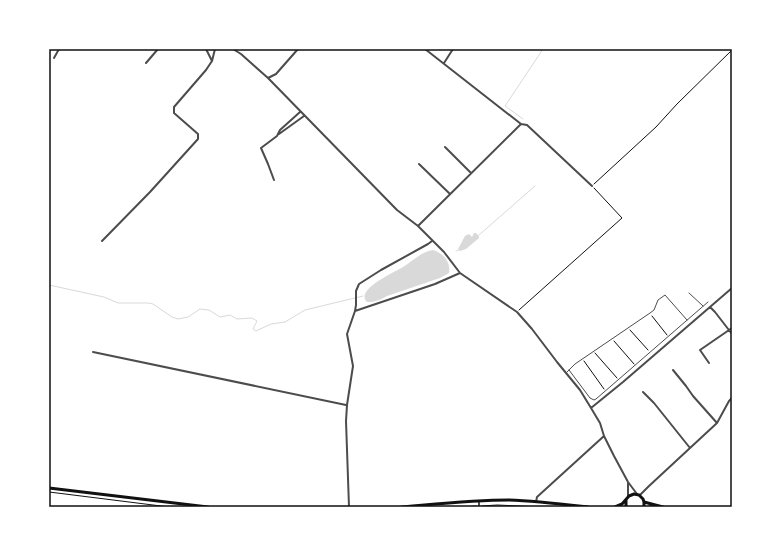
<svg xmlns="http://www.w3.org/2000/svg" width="781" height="556" font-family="'Fira Sans',sans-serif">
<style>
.water{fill:#d9d9d9}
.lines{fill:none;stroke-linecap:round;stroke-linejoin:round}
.stream{stroke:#d9d9d9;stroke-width:1}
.path{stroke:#111;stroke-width:1}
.service{stroke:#4c4c4c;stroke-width:1}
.minor{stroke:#4c4c4c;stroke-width:2}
.secondary{stroke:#111;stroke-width:3}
.neatline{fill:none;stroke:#111;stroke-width:1.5}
</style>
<rect width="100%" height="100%" fill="#fff"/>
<path class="water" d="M 474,233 L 476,233 L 479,236 L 479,238 L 466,249 L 460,251 L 458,249 L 465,236 L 469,234 L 472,237 Z
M 433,250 C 443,253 451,262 449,273 L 440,278 L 387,296 C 380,300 375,302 367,302 C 354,290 395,272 403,267 C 411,262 423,251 433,250 Z"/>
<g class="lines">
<path class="stream" d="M 523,119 L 505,106 L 543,49
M 479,235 L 535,186
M 456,251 L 459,250
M 49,285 L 104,297 L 118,303 L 148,303 L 153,304 L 172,317 L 178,319 L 188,317 L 200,309 L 209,310 L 220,317 L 230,315 L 237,319 L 252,318 L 257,321 L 253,329 L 256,331 L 271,324 L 285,322 L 305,310 L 363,296"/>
<path class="path" d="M 594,184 L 656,127 L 677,104 L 732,50
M 519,310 L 622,218 L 594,188
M 652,316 L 667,335
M 630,330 L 648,350
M 614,341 L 634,364
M 595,353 L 617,378
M 584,361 L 604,389
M 49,492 L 169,507
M 482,506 L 497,505 L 541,507
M 464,507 L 476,506"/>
<path class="service" d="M 689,293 L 703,306
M 569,370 L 590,398 L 594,400 L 596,399 L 708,302
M 567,372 L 575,364 L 650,313 L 654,310 L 658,300 L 665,295 L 687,320"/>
<path class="minor" d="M 206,49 L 212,61
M 233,49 L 241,54 L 268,78 L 397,210 L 418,226 L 444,252 L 460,273 L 517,312 L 532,329 L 557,362 L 580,390 L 591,408 L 600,423 L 604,436 L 614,456 L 628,482 L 637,494
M 425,49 L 521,124 L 527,125 L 592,186
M 54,58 L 59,49
M 146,63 L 158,49
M 444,63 L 453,49
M 268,78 L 276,74 L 298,49
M 279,134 L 304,116
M 445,147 L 471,173
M 419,164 L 450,194
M 274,180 L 268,164 L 261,148 L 277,136 L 280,130 L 300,112
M 418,226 L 521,124
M 102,241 L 150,192 L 198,139 L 198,134 L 174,113 L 174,107 L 206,70 L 212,61 L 215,49
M 710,307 L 715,312 L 732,334
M 355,311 L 356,305 L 356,291 L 359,284 L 381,270 L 428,244 L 432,241
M 93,352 L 346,405
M 709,363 L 700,350 L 732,328
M 673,370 L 686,386 L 693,396 L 717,423
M 643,392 L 654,403 L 690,448
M 591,408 L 623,382 L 732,288
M 640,495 L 649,486 L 717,423 L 729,401 L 732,398
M 628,496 L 628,483
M 536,502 L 537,497 L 604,436
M 349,507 L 346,421 L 347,405 L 353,366 L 347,334 L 355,311 L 435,284 L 460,273
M 479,507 L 479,501"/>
<path class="secondary" d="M 49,488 L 208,507
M 626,500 L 626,507
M 644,502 L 663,507
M 402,507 C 437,504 473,500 509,500 C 535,501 561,504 588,507
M 615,507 L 622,504 L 629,496 L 634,494 L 639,495 L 643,499 L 644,502 L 644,507
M 649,507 L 657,506"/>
</g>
<rect width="781" height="556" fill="none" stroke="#ffffff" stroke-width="100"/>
<rect x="50" y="50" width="681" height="456" class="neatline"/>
</svg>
